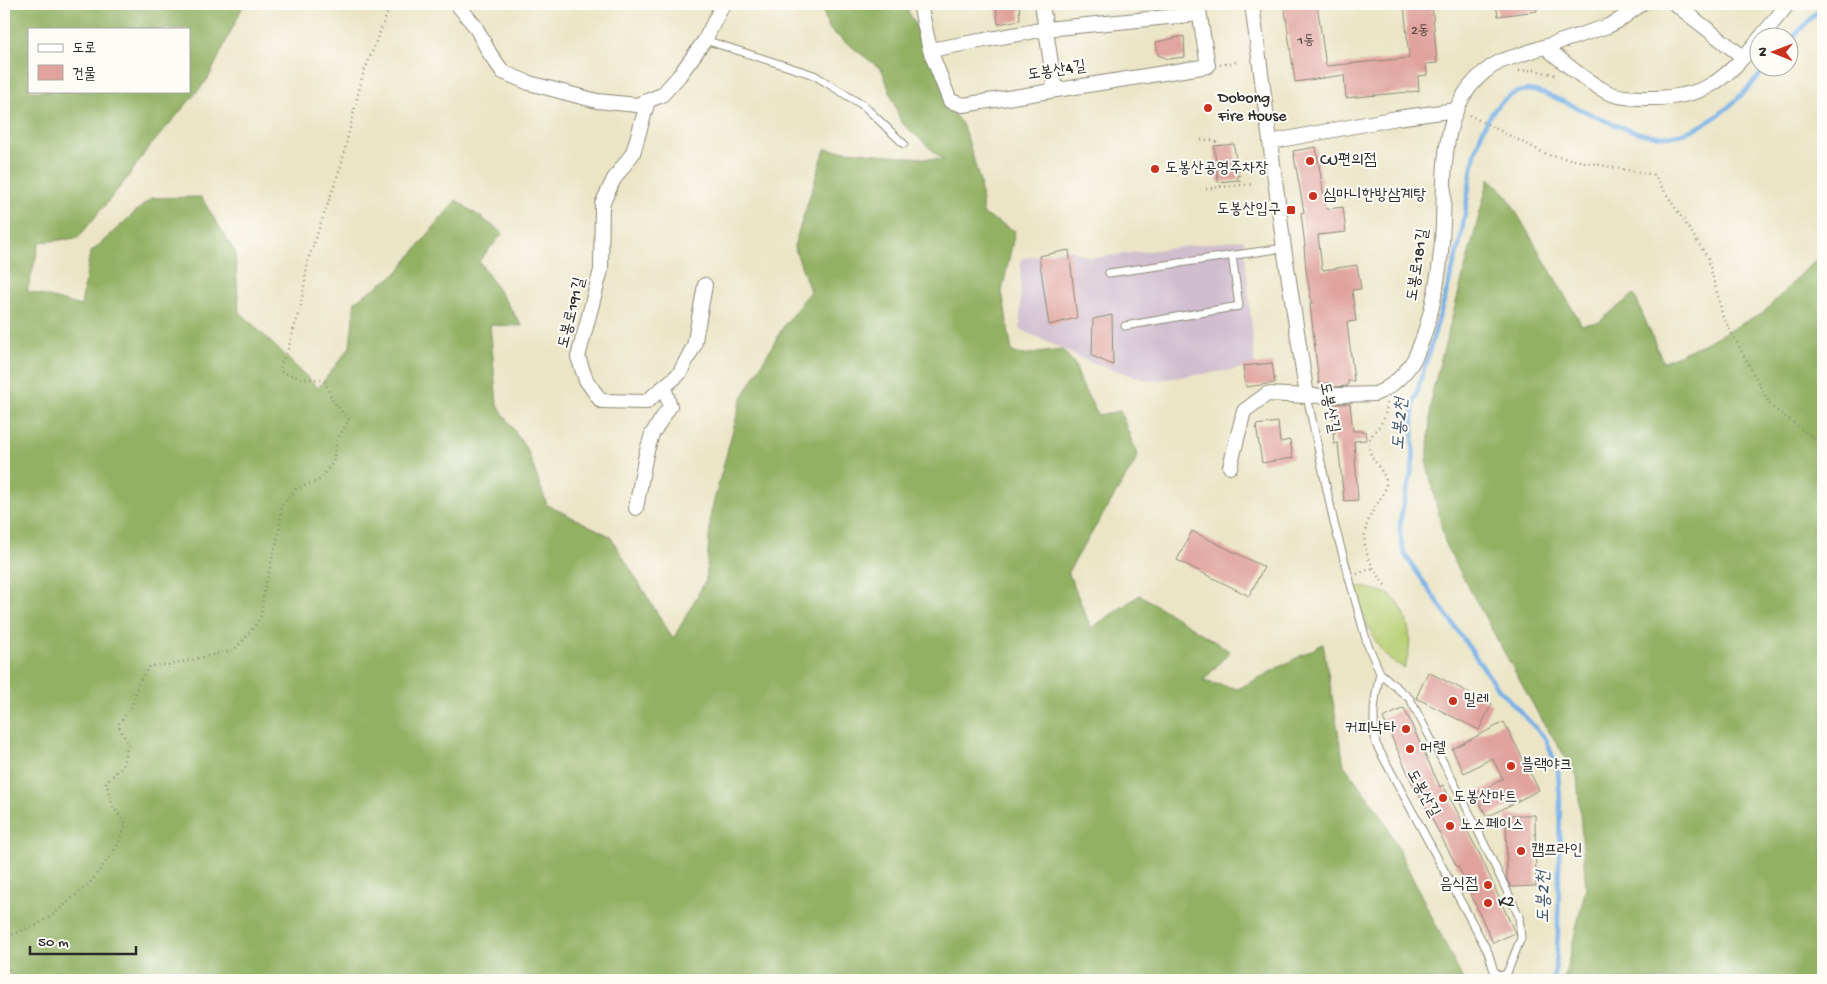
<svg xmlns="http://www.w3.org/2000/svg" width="1827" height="984" font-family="'Gochi Hand','Poor Story',sans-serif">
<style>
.industrial{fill:#d0bdce}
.green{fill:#b8ce72;stroke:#727c4e}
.forest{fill:#92b164;stroke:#5e6e48;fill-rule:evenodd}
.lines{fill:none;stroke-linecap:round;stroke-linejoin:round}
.stream{stroke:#78b0e7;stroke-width:4.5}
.building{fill:#e0a29c}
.service-casing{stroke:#8b8878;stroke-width:9}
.pedestrian-casing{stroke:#8b8878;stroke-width:12}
.minor-casing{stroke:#8b8878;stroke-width:16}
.path{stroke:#8b8878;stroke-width:2.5;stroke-dasharray:1 4;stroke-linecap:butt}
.service{stroke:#fff;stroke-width:7}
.pedestrian{stroke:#fff;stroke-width:10}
.minor{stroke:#fff;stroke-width:14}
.poi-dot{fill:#c8321e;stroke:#fdfcf7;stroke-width:2}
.labels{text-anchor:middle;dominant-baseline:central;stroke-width:4;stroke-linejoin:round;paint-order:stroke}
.number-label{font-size:14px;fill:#584947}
.street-label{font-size:16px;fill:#2b2b2b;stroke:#fdfcf7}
.poi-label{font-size:16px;fill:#2b2b2b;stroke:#fdfcf7;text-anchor:start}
.water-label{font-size:18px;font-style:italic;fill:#465a6d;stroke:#fdfcf7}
</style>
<rect width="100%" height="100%" fill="#fdfcf7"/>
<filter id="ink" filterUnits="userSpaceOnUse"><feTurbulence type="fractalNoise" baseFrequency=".02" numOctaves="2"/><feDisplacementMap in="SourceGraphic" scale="10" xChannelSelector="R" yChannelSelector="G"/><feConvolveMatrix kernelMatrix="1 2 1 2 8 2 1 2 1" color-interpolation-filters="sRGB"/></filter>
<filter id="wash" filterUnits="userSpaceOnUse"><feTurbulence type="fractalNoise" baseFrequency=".0096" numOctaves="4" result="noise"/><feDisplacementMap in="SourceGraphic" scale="20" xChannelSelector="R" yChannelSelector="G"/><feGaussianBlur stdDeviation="1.12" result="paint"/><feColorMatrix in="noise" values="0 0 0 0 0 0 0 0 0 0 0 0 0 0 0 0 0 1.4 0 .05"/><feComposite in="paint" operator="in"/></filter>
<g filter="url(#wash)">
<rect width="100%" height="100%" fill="#ebe5c6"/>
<path class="industrial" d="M 1244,239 L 1255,367 L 1150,381 L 1091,363 L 1020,329 L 1021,259 L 1068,249 L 1092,258 Z"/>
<path class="green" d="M 1353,586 C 1365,588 1380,589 1391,596 C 1405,606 1412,633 1409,649 C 1409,655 1406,662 1404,668 C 1400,665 1394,663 1390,660 C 1373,644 1360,608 1353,586 Z"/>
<path class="forest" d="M 4,4 L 244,4 L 208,79 L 146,151 L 127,178 L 78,238 L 40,242 L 27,291 L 81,306 L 90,253 L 151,198 L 201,197 L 235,252 L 239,311 L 318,388 L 350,347 L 355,301 L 396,274 L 456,200 L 503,233 L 479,261 L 522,326 L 490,325 L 497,404 L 528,452 L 547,505 L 610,536 L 673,639 L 706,580 L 711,512 L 741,400 L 782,329 L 810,291 L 794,246 L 825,149 L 943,160 L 901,122 L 882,70 L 830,30 L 820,4 L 904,4 L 917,27 L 919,43 L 933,58 L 949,108 L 962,124 L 969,143 L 980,182 L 983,214 L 1015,231 L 1002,291 L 1012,352 L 1021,355 L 1062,350 L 1074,363 L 1083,387 L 1098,415 L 1120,411 L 1138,457 L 1068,572 L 1091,628 L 1140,595 L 1230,651 L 1203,681 L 1238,689 L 1323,644 L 1344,765 L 1383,818 L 1463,980 L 4,980 ZM 29,29 L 189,29 L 189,91 L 29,91 Z
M 1489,178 L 1505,193 L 1582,325 L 1599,322 L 1634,294 L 1663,362 L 1703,344 L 1764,312 L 1823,252 L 1823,980 L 1564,980 L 1586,887 L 1577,776 L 1537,712 L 1446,546 L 1427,464 L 1432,393 Z"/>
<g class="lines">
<path class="stream" d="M 1790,40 L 1823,6
M 1552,980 L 1556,967 L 1558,931 L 1560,800 L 1558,770 L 1546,739 L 1496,686 L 1405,555 C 1391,517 1410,497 1413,460 C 1415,441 1411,421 1414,402 C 1429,351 1445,301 1458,249 C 1469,209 1468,152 1489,118 C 1496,105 1511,91 1527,90 C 1538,90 1550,96 1560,100 C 1596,115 1643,146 1684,133 C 1718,122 1744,94 1766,68"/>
</g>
<g id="blocks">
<path class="building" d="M 996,4 L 1019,4 L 1020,20 L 998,24 Z
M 1284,4 L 1317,4 L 1326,66 L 1409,58 L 1404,4 L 1432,4 L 1437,63 L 1426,64 L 1427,75 L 1418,76 L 1419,91 L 1346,98 L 1344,75 L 1295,82 Z
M 1496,4 L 1536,4 L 1537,11 L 1498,16 Z
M 1184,36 L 1185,57 L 1168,59 L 1158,55 L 1156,42 Z
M 1234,144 L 1238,180 L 1218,182 L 1214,146 Z
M 1316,147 L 1326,209 L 1343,207 L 1346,232 L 1318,235 L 1322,268 L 1323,270 L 1357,265 L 1361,289 L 1352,290 L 1356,321 L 1347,322 L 1354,381 L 1348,381 L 1348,386 L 1330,387 L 1330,383 L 1319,384 L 1310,304 L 1312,304 L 1306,270 L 1304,246 L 1305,246 L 1301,213 L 1304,212 L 1293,151 Z
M 1069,250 L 1077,318 L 1049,325 L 1039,256 Z
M 1112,315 L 1113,365 L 1092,356 L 1093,319 Z
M 1272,363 L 1275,383 L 1246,387 L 1243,366 Z
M 1332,404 L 1350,404 L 1353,431 L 1365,431 L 1366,440 L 1354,441 L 1358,500 L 1344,501 L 1338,443 L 1334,444 L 1333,433 L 1335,433 Z
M 1278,422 L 1280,442 L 1290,440 L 1293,458 L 1262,463 L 1256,425 Z
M 1192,531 L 1264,567 L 1249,596 L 1177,560 Z
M 1428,672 L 1492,704 L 1479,730 L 1416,698 Z
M 1404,708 L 1440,787 L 1443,785 L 1480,855 L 1515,933 L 1493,943 L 1458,866 L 1457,867 L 1417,790 L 1416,791 L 1383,718 Z
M 1504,722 L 1539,790 L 1487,817 L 1475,794 L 1503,779 L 1492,758 L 1464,773 L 1452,749 Z
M 1506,815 L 1535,815 L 1536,886 L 1511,887 L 1507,879 Z"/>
</g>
</g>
<g filter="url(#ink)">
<use href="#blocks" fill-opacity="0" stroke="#8b8878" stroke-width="1"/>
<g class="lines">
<defs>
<path id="service" d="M 705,40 L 814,75 L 864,106 L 904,144
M 1109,273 L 1284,248
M 1125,326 L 1239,306 L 1232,255
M 1307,396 L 1334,523 L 1367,643 L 1380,673 L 1410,699 L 1465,804 L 1519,916 L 1521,938 L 1507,973 L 1500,977 L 1494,971 L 1488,952 L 1376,744 C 1372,714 1374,702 1380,673"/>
<path id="pedestrian" d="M 1499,980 L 1500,977"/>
<path id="minor" d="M 457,4 L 475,26 L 490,54 L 503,72 L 529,83 L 597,101 L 637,105 L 662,95 L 679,76 L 705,40 L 723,4
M 920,4 L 930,50 L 950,101 L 963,105 L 1208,66 L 1198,4
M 1042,4 L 1055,90
M 1252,4 L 1284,248 L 1307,396
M 1675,4 L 1743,57
M 1760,38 L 1788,4
M 1545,47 C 1565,63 1584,80 1607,92 C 1619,98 1634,98 1648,98 C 1705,99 1725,80 1760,38
M 930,50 L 1046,29 L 1199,14
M 1270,142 L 1397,118 L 1456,110
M 664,387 L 679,374 L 694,346 L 705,285
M 1230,467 L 1244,411 L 1267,394 L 1307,396 L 1375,394 C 1392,388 1410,370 1417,353 C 1433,317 1442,262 1443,223 C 1445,163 1439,94 1501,61 L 1608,26 L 1618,21 L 1641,4
M 636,508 L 646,454 L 652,434 L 670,406 L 664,387 L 646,402 L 601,401 L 586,380 L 578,357 L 601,270 L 602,204 L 614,179 L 633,153 L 648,101"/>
</defs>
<use href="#service" class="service-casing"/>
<use href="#pedestrian" class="pedestrian-casing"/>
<use href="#minor" class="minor-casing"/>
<path class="path" d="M 1220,65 L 1236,62
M 1519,71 L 1534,70 L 1556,75
M 1469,115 L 1548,155 L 1654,175 L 1708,258 L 1723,317 L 1771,406 L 1823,445
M 1201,140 L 1213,140 L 1220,145
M 1238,165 L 1240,185
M 1242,165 L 1251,164
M 1220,187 L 1254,184
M 1206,189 L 1220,187 L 1224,181
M 1357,574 L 1373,568
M 1385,585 C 1366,559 1356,540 1374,509 C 1378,502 1385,494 1386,485 C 1387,470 1369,463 1369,444 C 1369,434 1378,430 1382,422 C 1386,416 1386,409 1387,403
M 4,940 L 15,933 L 37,925 L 55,913 L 90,883 L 118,845 L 126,824 L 113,807 L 106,782 L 123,766 L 128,744 L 118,725 L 132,706 L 138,683 L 150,666 L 170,665 L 234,650 L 248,635 L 261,616 L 264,591 L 280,528 L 281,506 L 296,489 L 320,480 L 333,462 L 337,440 L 349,420 L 332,400 L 324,380 L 301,378 L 282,372 L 280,366 L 288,349 L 301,305 L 308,260 L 341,166 L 362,77 L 391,4
M 4,960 L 15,980"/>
<use href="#service" class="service"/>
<use href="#pedestrian" class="pedestrian"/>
<use href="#minor" class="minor"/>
</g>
</g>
<g class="poi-dot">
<circle cx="1208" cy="108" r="5"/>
<circle cx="1310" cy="161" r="5"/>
<circle cx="1155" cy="169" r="5"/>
<circle cx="1313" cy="196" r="5"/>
<rect x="1286" y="205" width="10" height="10" rx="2.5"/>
<circle cx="1453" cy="701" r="5"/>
<circle cx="1406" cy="729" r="5"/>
<circle cx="1410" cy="749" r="5"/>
<circle cx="1511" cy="766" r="5"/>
<circle cx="1443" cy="798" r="5"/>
<circle cx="1450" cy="826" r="5"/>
<circle cx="1521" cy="851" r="5"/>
<circle cx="1488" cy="885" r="5"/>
<circle cx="1488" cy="903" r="5"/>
</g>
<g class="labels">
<g class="number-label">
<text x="1420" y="31">2동</text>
<text x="1306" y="41">1동</text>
</g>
<g class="street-label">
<text transform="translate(1057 72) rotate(-9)">도봉산4길</text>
<text transform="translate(1419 265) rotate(-81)">도봉로181길</text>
<text transform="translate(573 313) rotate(-76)">도봉로191길</text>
<text transform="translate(1328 408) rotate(79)">도봉산길</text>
<text transform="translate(1422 794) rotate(61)">도봉산길</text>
</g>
<g class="poi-label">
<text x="1218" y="99">Dobong<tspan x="1218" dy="18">Fire House</tspan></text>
<text x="1320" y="161">CU편의점</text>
<text x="1165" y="169">도봉산공영주차장</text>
<text x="1323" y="196">심마니한방삼계탕</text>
<text x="1281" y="210" text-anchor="end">도봉산입구</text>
<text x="1463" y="701">밀레</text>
<text x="1396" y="729" text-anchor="end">커피낙타</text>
<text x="1420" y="749">머렐</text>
<text x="1521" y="766">블랙야크</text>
<text x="1453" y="798">도봉산마트</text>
<text x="1460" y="826">노스페이스</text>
<text x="1531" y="851">캠프라인</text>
<text x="1478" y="885" text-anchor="end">음식점</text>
<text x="1498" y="903">K2</text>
</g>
<g class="water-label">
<text transform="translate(1401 424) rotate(-86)">도봉2천</text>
<text transform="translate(1544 897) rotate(-90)">도봉2천</text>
</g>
</g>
<rect width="1827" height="984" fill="none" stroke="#fdfcf7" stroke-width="20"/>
<rect x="28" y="28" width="162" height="65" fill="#fdfcf7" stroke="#a9a8a5"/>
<rect x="38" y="44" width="25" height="8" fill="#ffffff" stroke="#a9a8a5"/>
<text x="72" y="52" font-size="15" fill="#2b2b2b">도로</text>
<rect x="38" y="65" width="25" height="15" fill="#e0a29c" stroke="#a9a8a5"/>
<text x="72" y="78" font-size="15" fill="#2b2b2b">건물</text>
<g transform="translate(1774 52) rotate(271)"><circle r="24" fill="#fdfcf7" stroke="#a9a8a5"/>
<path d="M0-4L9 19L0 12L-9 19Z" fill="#c8321e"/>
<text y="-8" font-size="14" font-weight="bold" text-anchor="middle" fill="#2b2b2b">N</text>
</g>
<path d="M30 946v8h106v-8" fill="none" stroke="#2b2b2b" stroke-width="2.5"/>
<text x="38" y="946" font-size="15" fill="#2b2b2b" stroke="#fdfcf7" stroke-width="4" paint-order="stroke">50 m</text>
</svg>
